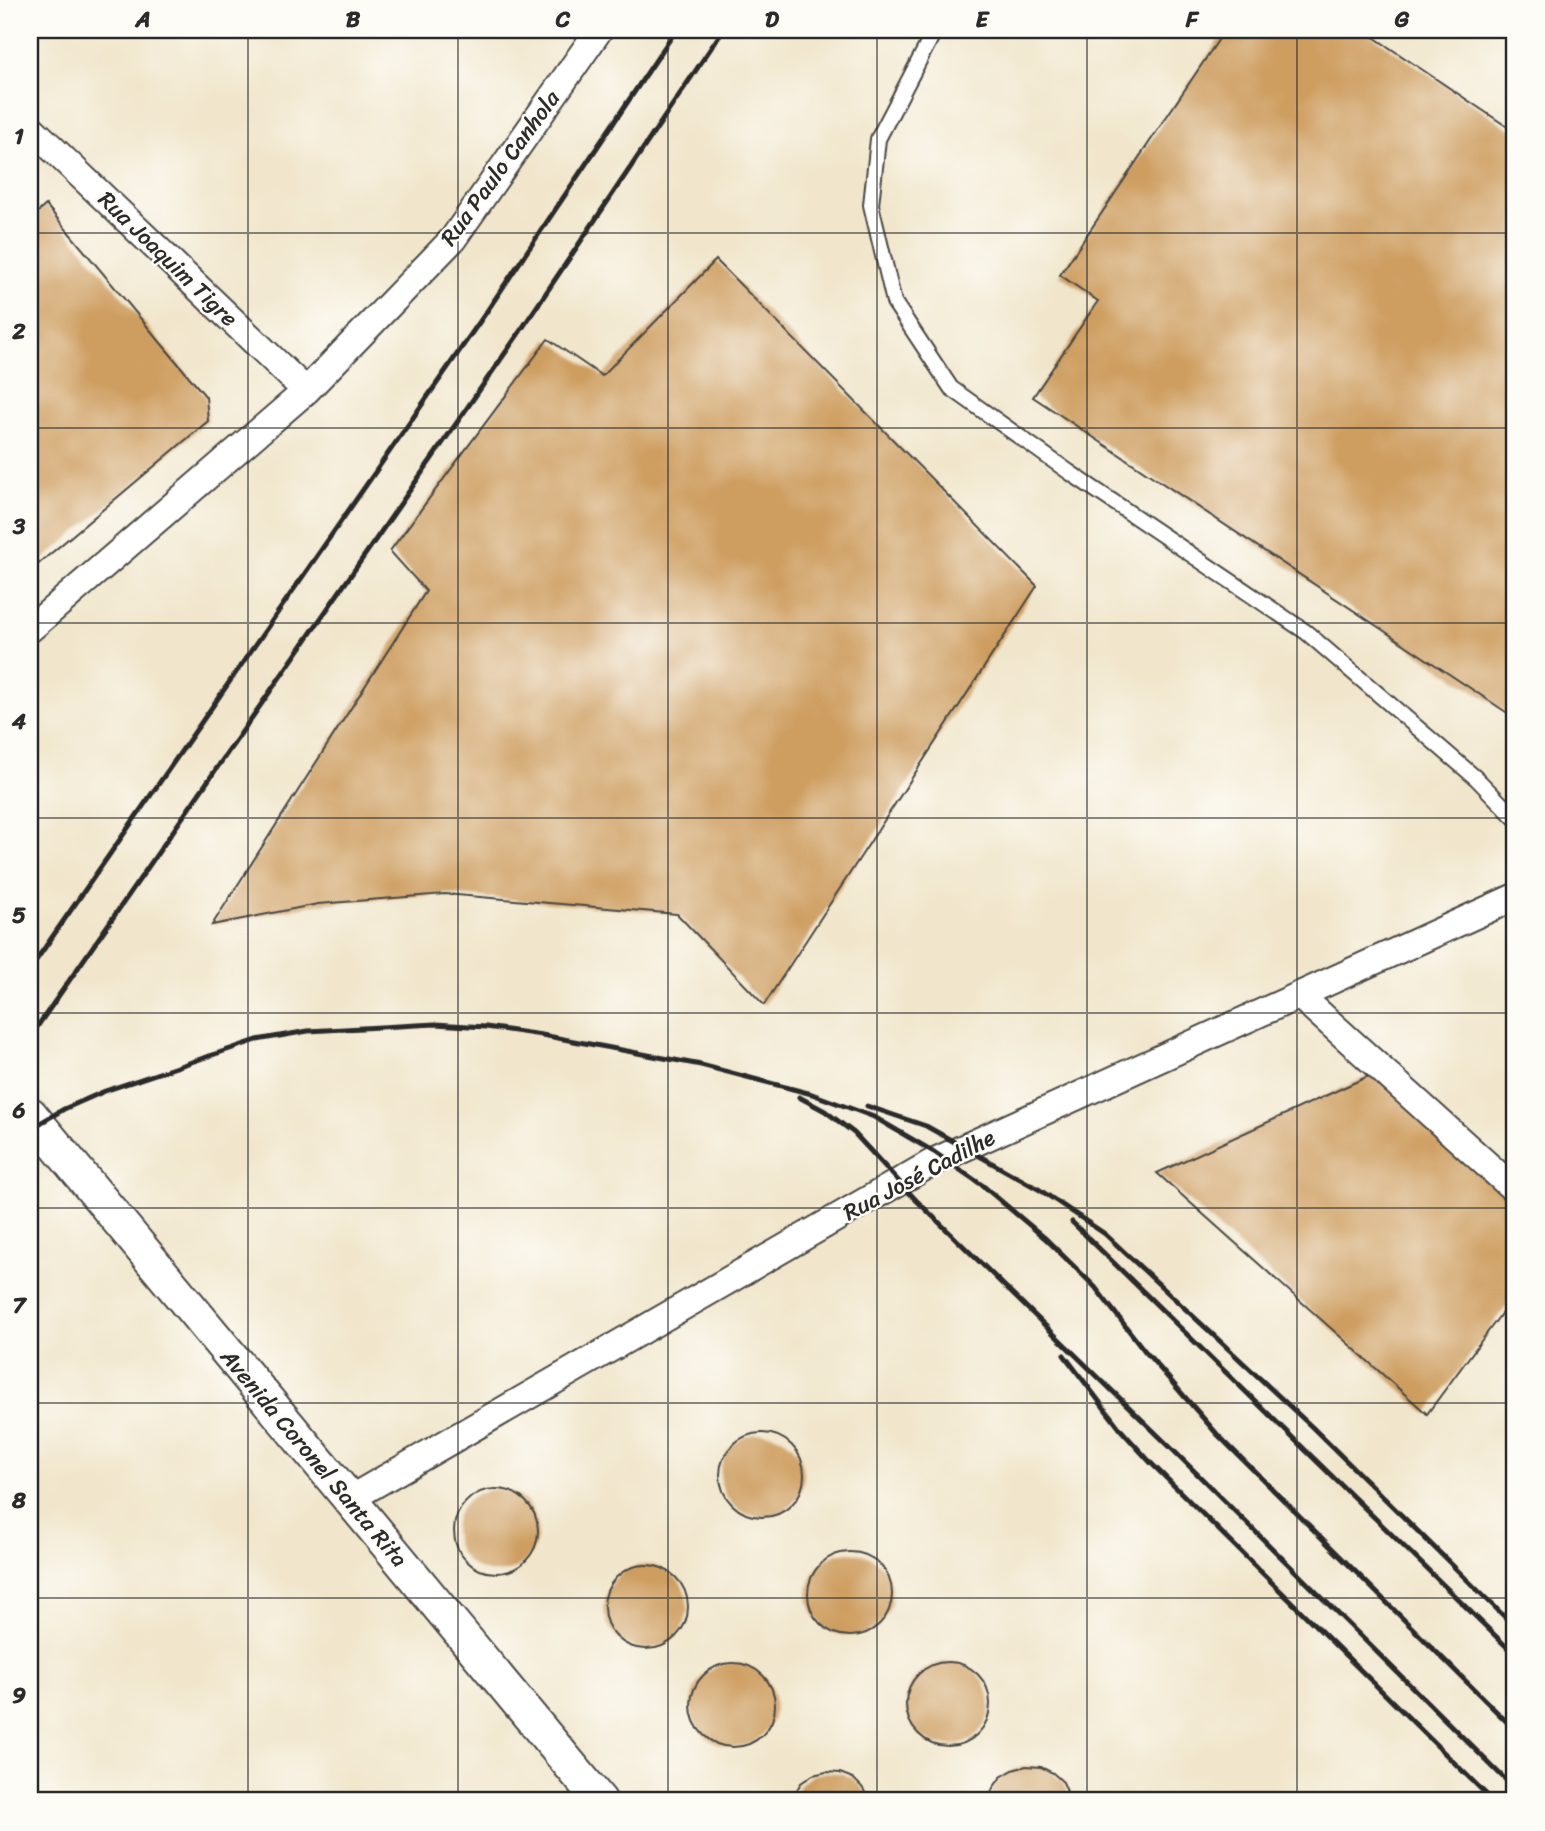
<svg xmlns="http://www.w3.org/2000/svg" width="1545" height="1831" font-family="Sriracha,sans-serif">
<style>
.building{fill:#ce9e60}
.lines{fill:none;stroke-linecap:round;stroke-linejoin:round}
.service-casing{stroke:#494743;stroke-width:18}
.minor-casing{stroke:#494743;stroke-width:30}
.tertiary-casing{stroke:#494743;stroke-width:37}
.service{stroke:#fff;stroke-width:14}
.minor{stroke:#fff;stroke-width:26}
.tertiary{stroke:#fff;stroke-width:33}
.rail{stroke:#2b2b2b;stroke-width:5}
.grid{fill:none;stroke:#2b2b2b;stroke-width:2;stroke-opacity:0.55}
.labels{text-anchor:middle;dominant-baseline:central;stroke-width:5;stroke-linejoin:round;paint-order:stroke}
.street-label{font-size:23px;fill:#2b2b2b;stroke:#fdfcf7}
.neatline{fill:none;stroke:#2b2b2b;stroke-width:2.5}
.grid-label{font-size:23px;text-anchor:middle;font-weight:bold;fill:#2b2b2b}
</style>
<rect width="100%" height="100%" fill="#fdfcf7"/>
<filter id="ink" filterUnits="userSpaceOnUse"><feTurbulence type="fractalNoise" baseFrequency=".0143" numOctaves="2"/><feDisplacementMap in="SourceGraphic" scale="14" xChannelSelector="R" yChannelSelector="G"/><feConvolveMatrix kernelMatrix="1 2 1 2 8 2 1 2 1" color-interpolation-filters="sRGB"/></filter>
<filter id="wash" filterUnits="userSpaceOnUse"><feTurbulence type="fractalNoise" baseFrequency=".00686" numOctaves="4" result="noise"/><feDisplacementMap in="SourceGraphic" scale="28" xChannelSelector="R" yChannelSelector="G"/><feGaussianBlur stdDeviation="1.57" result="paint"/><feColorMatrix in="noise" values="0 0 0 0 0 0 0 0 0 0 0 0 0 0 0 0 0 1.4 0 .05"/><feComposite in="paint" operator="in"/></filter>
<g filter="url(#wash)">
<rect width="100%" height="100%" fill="#f1e6cc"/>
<g id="blocks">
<path class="building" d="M 1225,30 L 1363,30 L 1515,132 L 1515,718 L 1033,397 L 1098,301 L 1060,275 Z
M 46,205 L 206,397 L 208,421 L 30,571 L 30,219 Z
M 716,260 L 1037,586 L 764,1005 L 677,914 L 445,894 L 318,904 L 212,925 L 426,591 L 390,551 L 548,339 L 602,376 Z
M 1373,1074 L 1515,1198 L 1515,1295 L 1427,1414 L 1157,1173 Z
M720 1475a42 42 0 1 1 84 0a42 42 0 1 1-84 0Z
M454 1531a42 42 0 1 1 84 0a42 42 0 1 1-84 0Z
M808 1594a42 42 0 1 1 84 0a42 42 0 1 1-84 0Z
M604 1607a42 42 0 1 1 84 0a42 42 0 1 1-84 0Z
M906 1704a42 42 0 1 1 84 0a42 42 0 1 1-84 0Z
M691 1705a42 42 0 1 1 84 0a42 42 0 1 1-84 0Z
M 1026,1766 L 1041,1767 L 1053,1773 L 1063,1782 L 1071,1801 L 988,1801 L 993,1788 L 1001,1777 L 1013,1770 Z
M 826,1772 L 840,1773 L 853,1778 L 862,1787 L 870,1801 L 790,1801 L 801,1783 L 813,1775 Z"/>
</g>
</g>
<g filter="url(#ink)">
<use href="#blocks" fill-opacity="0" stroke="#494743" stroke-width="2"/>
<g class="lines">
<defs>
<path id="service" d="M 935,30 L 878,139 L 871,205 L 894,302 L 951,388 L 1069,472 L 1306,632 L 1477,779 L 1515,818"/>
<path id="minor" d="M 30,127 L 306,391
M 30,629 L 306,391 L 453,239 L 599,30
M 1299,995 L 1515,1190
M 348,1500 L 935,1161 L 1515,897"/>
<path id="tertiary" d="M 30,1114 L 600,1801"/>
</defs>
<use href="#service" class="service-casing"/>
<use href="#minor" class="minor-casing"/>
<use href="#tertiary" class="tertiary-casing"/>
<use href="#service" class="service"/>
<use href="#minor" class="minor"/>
<use href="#tertiary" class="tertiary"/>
<path class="rail" d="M 30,969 L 485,314 L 676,30
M 30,1037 L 517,336 L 723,30
M 799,1097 L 825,1111 L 854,1133 L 916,1200 L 1169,1446 L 1515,1789
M 867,1106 L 926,1126 L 1040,1190 L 1105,1234 L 1312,1427 L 1515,1627
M 30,1129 L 64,1109 L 105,1091 L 257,1040 L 308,1031 L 435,1024 L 486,1027 L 542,1035 L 701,1065 L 812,1094 L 874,1117 L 934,1152 L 982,1185 L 1046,1239 L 1095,1287 L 1144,1350 L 1217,1434 L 1515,1730
M 1072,1222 L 1515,1655
M 1064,1355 L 1121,1430 L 1151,1463 L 1493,1801"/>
</g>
</g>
<path class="grid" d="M 248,30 L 248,1801M 458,30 L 458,1801M 668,30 L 668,1801M 877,30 L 877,1801M 1087,30 L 1087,1801M 1297,30 L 1297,1801M 30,233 L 1515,233M 30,428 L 1515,428M 30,623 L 1515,623M 30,818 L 1515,818M 30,1013 L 1515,1013M 30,1208 L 1515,1208M 30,1403 L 1515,1403M 30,1598 L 1515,1598"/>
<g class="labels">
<g class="street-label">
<text transform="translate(500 168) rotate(-54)">Rua Paulo Canhola</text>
<text transform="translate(168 259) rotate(44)">Rua Joaquim Tigre</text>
<text transform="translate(919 1175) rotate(-28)">Rua José Cadilhe</text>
<text transform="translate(314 1458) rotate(50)">Avenida Coronel Santa Rita</text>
</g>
</g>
<rect width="1545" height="1831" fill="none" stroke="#fdfcf7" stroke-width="77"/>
<rect x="38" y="38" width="1468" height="1754" class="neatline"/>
<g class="grid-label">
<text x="143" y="27">A</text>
<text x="353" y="27">B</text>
<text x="563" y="27">C</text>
<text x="772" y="27">D</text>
<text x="982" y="27">E</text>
<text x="1192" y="27">F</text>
<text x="1402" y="27">G</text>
<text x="19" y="144">1</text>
<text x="19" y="339">2</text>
<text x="19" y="534">3</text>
<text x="19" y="729">4</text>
<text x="19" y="923">5</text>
<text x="19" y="1118">6</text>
<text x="19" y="1313">7</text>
<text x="19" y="1508">8</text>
<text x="19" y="1703">9</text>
</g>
</svg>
